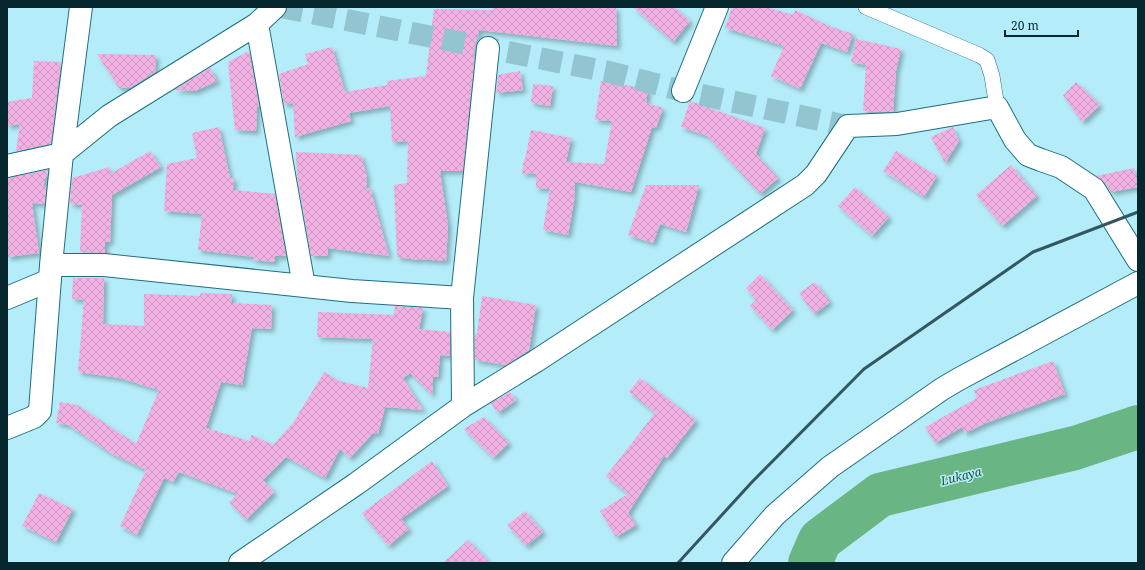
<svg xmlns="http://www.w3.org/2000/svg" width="1145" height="570" font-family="'Noto Serif',serif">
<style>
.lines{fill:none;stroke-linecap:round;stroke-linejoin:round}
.river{stroke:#6ab584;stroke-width:44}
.building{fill:url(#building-cross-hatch);filter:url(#shadow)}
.street-tunnel{stroke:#92c5d0;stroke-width:22;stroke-dasharray:22 11;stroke-linecap:butt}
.lane-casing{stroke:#1e6f7f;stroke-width:16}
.street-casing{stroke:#1e6f7f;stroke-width:24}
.lane{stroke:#fff;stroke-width:15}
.street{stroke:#fff;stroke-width:22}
.rail{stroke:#315860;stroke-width:3}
.labels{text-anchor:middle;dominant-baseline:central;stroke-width:3;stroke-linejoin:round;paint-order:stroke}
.water-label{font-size:12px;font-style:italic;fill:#1d5534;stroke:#b5ecf9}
</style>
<defs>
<pattern id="building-cross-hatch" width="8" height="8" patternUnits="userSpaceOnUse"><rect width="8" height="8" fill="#f1b1e3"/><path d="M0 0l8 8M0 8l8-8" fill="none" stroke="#cd98c3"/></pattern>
<filter id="shadow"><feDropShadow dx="3.5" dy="3.5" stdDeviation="2" flood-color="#0004"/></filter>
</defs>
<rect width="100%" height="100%" fill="#b5ecf9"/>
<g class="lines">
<path class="river" d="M 810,563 L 820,540 L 880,495 L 1075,448 L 1138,427"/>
</g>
<path class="building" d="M 493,7 L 616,7 L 617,46 L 479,30 L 476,47 L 463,171 L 440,171 L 448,226 L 446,261 L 418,259 L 418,260 L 397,257 L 394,185 L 407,183 L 408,141 L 392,142 L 390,106 L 349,113 L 351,121 L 295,137 L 293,103 L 284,104 L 279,74 L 308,64 L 305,54 L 332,47 L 345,92 L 388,85 L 387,81 L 426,76 L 434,9 L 493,10 Z
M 633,7 L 674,7 L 690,21 L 673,42 Z
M 732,7 L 766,7 L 793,15 L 795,10 L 829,26 L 853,34 L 847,52 L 821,43 L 800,89 L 771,76 L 784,46 L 725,28 Z
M 856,39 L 901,49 L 896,71 L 893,112 L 863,111 L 866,65 L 851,62 Z
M 249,51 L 259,106 L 257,107 L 256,131 L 235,130 L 228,62 Z
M 97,54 L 156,55 L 155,72 L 130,88 L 119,88 Z
M 34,61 L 61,62 L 51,144 L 16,151 L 20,124 L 7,126 L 7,102 L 32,98 Z
M 210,68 L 217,81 L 195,91 L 174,90 Z
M 520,71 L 523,90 L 496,93 L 498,75 Z
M 601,81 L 648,89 L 646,103 L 663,108 L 656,128 L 652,127 L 631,192 L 575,182 L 574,201 L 568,235 L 543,230 L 550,189 L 536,188 L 536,174 L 529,173 L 522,174 L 524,159 L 525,159 L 531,130 L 571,138 L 566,162 L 604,164 L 612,121 L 595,120 Z
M 1076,82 L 1100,105 L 1082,122 L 1063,95 Z
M 533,84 L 553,86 L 550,106 L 531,103 Z
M 690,101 L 765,128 L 756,154 L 778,178 L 760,194 L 707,136 L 681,127 Z
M 219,127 L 230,178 L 234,178 L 233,190 L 275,194 L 286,256 L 275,256 L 275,262 L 253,260 L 253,257 L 198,250 L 202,214 L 164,211 L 167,164 L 197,158 L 192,133 Z
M 953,127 L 959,141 L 945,163 L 931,137 Z
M 150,151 L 161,167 L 112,195 L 110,242 L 105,242 L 105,253 L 80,252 L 82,205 L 70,204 L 72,178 L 110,167 L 110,174 Z
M 896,151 L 937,176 L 924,197 L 883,171 Z
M 296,152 L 361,155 L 367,177 L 366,189 L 370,188 L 389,256 L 328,248 L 328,256 L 311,256 L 297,175 Z
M 1011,165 L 1037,196 L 1002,226 L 976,195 Z
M 1134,168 L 1138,187 L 1111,192 L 1104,182 L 1096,176 Z
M 48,170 L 43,187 L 46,186 L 45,204 L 32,203 L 39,253 L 7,257 L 7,178 Z
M 646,185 L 699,185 L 686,232 L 660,224 L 653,243 L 628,235 Z
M 855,187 L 889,217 L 872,236 L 838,206 Z
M 760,274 L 793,310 L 772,330 L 750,306 L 756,300 L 746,288 Z
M 73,278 L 104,278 L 103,324 L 144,326 L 144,294 L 200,296 L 200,293 L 232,294 L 231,303 L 272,305 L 271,329 L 252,328 L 242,385 L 221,382 L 206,428 L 249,441 L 252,435 L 273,445 L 293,423 L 324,372 L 339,381 L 368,388 L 373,339 L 317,337 L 318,312 L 394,315 L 395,306 L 423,308 L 419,329 L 450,332 L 450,356 L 440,355 L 438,377 L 433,377 L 432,395 L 410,373 L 403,378 L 423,410 L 385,407 L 378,434 L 373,433 L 350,458 L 340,449 L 325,478 L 286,457 L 263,480 L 274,492 L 246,520 L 229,502 L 238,494 L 176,471 L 179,472 L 173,482 L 164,478 L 137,535 L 120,526 L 146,470 L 112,454 L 68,425 L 56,423 L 60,402 L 77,405 L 136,444 L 159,390 L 119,378 L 78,372 L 84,300 L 72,299 Z
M 815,282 L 830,302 L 814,314 L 799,293 Z
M 482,296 L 536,305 L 529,350 L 506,365 L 475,360 L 475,334 L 477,334 Z
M 1053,361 L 1065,394 L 986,423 L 965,433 L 962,427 L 935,443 L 925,427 L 977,398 L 974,390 Z
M 640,378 L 696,420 L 667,458 L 664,456 L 628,513 L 636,525 L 616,537 L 600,511 L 628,494 L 606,476 L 655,413 L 629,392 Z
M 510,392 L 516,400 L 498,413 L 491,403 Z
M 484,417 L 509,443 L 493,458 L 464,429 Z
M 432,461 L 448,486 L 401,519 L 409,529 L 388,546 L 362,513 Z
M 39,493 L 73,509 L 56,542 L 22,526 Z
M 525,511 L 543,532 L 526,546 L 507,525 Z
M 468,540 L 490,563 L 443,563 Z"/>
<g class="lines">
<path class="street-tunnel" d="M 281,7 L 609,72 L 683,91 L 848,126"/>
<defs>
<path id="lane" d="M 866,7 L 979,55 L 987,60 L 992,76 L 997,107"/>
<path id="street" d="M 257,24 L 304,286
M 683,91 L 717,7
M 7,166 L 62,154 L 109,116 L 257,24 L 275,7
M 51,265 L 104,265 L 352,291 L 462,298
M 7,298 L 50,280
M 463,406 L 462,298 L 488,48
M 7,428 L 34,417 L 40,411 L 51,265 L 62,154 L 81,7
M 240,563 L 356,484 L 463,406 L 536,361 L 805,185 L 816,174 L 848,126 L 897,124 L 997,107 L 1015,140 L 1028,155 L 1041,160 L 1061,167 L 1094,189 L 1138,260
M 733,563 L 775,515 L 830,467 L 942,389 L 959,379 L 1138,283"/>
</defs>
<use href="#lane" class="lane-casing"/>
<use href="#street" class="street-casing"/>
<use href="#lane" class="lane"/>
<use href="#street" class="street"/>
<path class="rail" d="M 678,563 L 752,482 L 864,369 L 1033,252 L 1138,212"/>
</g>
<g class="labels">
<g class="water-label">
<text transform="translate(961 476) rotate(-14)">Lukaya</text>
</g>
</g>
<rect width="1145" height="570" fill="none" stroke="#06272e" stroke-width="16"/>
<path d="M1005 30v6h73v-6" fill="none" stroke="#06272e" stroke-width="2"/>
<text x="1011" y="30" font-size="12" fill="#06272e" stroke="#b5ecf9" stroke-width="3" paint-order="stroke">20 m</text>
</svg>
